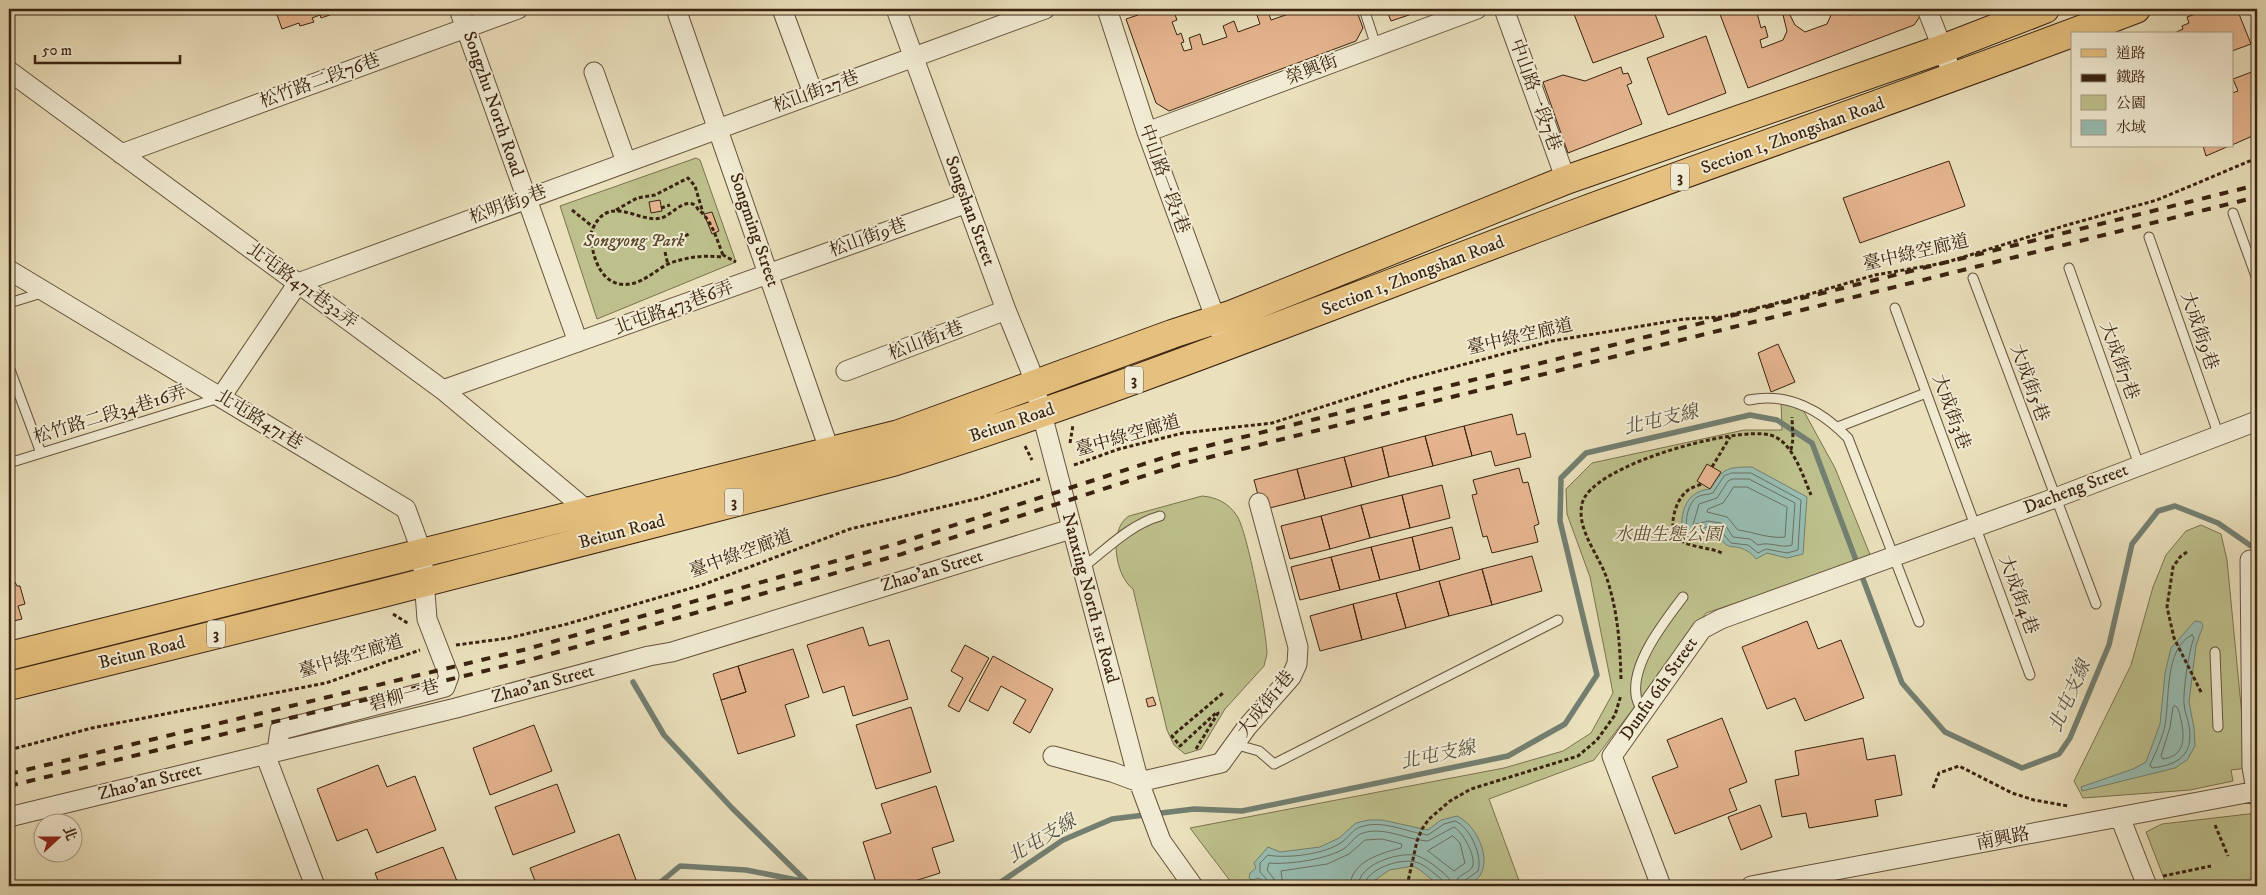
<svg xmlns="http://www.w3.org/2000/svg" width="2266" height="895" font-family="'IM FELL DW Pica','Noto Serif TC',serif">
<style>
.green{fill:#bdc08c;stroke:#7c724e}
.water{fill:#98bdb2;stroke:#737f71}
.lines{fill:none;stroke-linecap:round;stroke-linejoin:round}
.shore{stroke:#6a7061;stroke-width:1}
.stream{stroke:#737f71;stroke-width:5.5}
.building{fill:#e4b48e;stroke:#3b2310}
.lane-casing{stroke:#67523b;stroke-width:11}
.street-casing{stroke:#67523b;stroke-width:21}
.primary-casing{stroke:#3b2310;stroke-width:30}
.path{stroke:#3b2310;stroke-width:3;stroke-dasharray:4 2.5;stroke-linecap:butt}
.lane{stroke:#f1ebd3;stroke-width:9}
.street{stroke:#f1ebd3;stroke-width:19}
.primary{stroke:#e5c07e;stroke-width:28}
.rail{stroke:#3b2310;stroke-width:4;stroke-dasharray:9 9;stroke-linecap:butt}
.labels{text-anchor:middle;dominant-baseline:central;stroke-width:4;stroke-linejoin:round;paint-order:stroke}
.shield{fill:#f1ebd3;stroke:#725f4a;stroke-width:1}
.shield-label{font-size:16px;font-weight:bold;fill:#3b2310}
.street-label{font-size:18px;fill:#3b2310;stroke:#f1ebd3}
.park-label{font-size:18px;font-style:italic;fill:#5c4a2f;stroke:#f1ebd3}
.water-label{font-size:19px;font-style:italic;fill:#575141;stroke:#f1ebd3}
</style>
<rect width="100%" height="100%" fill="#eae0bc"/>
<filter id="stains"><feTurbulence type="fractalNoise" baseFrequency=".004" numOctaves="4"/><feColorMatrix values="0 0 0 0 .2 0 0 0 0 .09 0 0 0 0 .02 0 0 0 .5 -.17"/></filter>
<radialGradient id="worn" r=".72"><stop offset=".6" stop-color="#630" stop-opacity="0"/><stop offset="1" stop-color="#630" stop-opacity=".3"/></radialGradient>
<path class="green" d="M 696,158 L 700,160 L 736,262 L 597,319 L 560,206 Z
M 1781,400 L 1801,406 L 1835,468 L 1871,557 L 1706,613 L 1594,760 L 1489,799 L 1521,886 L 1234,886 L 1190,828 L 1504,768 L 1563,751 L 1591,733 L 1613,693 L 1590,577 L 1567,514 L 1566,489 L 1592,463 L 1744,430 L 1782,430 Z
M 1202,496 C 1216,497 1229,503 1237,516 C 1247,530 1267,634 1267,654 L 1264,666 L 1225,709 L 1201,749 L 1185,754 L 1174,745 L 1167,730 L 1133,589 C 1115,576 1108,529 1129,516 Z
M 2201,525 L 2221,534 L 2227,560 L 2247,768 L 2231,770 L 2233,781 L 2190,790 L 2083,798 L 2074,781 L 2131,665 L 2153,587 L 2166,555 L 2186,531 Z
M 2257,813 L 2257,886 L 2167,886 L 2146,832 L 2162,824 Z"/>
<path class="water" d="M 1752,467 L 1807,497 L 1803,554 L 1787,558 L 1767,553 L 1756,559 C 1754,556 1750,552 1747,551 C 1733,542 1729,554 1718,534 L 1708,532 L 1697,539 L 1688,537 L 1682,531 C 1680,509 1688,491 1710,489 C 1723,468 1727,467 1752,467 Z
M 2195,621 L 2201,622 L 2203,626 L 2196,645 L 2189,702 L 2194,728 L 2195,746 L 2187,760 L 2175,768 L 2082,791 L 2081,787 L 2133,769 L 2146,762 L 2160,724 L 2165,673 L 2171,648 Z
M 1457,816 C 1486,830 1501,889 1453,885 C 1450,885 1446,888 1442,886 C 1432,882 1424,871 1413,866 L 1389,870 L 1367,886 L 1269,886 L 1259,878 L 1252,880 L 1249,878 L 1250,873 L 1256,868 L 1254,863 L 1268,847 L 1280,852 L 1320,847 L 1339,838 L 1356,823 L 1369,820 L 1382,820 L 1428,830 L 1441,820 Z"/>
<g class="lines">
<path class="shore" d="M 1732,473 L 1751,473 L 1801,500 L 1798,550 L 1787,553 L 1766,549 L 1758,553 L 1748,545 L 1731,543 L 1719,529 L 1706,527 L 1695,534 L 1688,531 C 1684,521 1688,503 1697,497 C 1702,494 1708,495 1713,493 L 1724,476 Z
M 1733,479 L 1749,479 L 1795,503 L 1792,545 C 1781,549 1770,541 1758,545 L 1750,539 L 1733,537 L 1726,526 L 1721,523 L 1708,521 L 1693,525 L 1699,504 L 1717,498 L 1728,481 Z
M 1734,487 L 1747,487 L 1787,507 L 1785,537 C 1769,539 1754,532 1738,530 L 1727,517 L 1707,512 L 1708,509 L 1723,503 Z
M 2192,635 L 2194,638 C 2189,649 2183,691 2184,703 C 2184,711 2188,719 2189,726 C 2194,755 2178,765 2152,768 L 2150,765 C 2156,752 2162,739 2165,725 C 2170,699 2164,648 2192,635 Z
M 2176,706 C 2179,709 2180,715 2181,720 C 2185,738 2185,756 2163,759 L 2161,756 L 2170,727 L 2173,707 Z
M 1453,836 L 1460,843 L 1465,863 L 1454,871 L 1428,851 Z
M 1269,886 L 1268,881 L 1260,872 L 1260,863 L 1268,855 C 1287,859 1326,854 1342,842 C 1348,838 1352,830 1360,827 C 1382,819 1406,832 1428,835 L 1444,824 L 1455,821 C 1470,827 1483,856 1478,871 L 1464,881 L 1462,886
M 1275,886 L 1274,879 L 1267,870 L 1269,863 C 1288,865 1329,859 1345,848 C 1351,843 1356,835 1363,833 C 1384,826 1407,840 1428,841 L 1454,827 C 1463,832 1475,855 1473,865 C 1472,871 1462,874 1458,878 L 1456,886
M 1283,886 L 1281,871 L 1327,864 L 1349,854 L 1365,840 L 1382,839 L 1402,844 L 1401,848 C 1382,853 1351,861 1350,886
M 1358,886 C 1359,864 1396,853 1414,855 C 1424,857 1434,865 1441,871 C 1447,876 1451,879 1451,886
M 1364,886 C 1366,869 1400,858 1415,862 C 1422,863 1430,870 1435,874 C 1440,878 1444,880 1445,886"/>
<path class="stream" d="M 633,682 L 664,735 L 732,808 L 807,882 L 816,886
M 656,886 L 680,866 L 746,870 L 807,882
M 995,886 L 1063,840 L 1112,819 L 1194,809 L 1242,811 L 1508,756 L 1565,724 L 1597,675 L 1560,521 L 1561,478 L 1586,453 L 1750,415 L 1777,420 L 1812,443 L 1902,683 L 1945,732 L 2022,768 L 2059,754 L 2070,738 L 2109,645 L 2132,544 L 2158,511 L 2175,506 L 2218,523 L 2257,550"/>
</g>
<path class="building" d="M 275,9 L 347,9 L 321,18 L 320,15 L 312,18 L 314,22 L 300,26 L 299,23 L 282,29 Z
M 1136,9 L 1173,9 L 1177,20 L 1172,22 L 1177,35 L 1181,33 L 1184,42 L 1181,43 L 1184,51 L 1192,49 L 1189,38 L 1200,34 L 1203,45 L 1227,37 L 1223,26 L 1234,21 L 1238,32 L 1260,24 L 1257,15 L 1268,11 L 1271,20 L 1303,9 L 1356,9 L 1363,28 L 1356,41 L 1169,111 L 1156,103 L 1126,19 L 1138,15 Z
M 1386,9 L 1427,9 L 1391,21 Z
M 1572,9 L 1653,9 L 1664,37 L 1593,63 Z
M 1718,9 L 1756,9 L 1761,28 L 1765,26 L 1768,37 L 1760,40 L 1762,48 L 1783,40 L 1787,31 L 1783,15 L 1789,13 L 1795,25 L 1805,32 L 1827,24 L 1832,13 L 1830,9 L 1840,9 L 1850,15 L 1868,9 L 1919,9 L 1921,15 L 1914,25 L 1748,88 Z
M 2209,9 L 2237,9 L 2251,44 L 2232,51 L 2232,34 L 2172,34 L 2183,29 L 2182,26 L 2189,23 L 2187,17 Z
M 1706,36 L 1726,93 L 1668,115 L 1647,58 Z
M 1621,67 L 1623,74 L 1628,73 L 1632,83 L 1627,85 L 1642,124 L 1568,153 L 1543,82 L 1563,75 L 1585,81 Z
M 2257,70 L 2257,90 L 2255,91 L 2257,97 L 2257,134 L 2232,145 L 2232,93 L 2238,91 L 2233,79 Z
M 2203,146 L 2229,146 L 2206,156 Z
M 1949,161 L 1965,206 L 1860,243 L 1843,198 Z
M 660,200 L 662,211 L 651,213 L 649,202 Z
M 712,212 L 719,231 L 712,234 L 704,214 Z
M 1778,344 L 1795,382 L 1771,392 L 1758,353 Z
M 1512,414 L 1517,435 L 1525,433 L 1531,457 L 1495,466 L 1491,451 L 1472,456 L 1464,426 Z
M 1464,426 L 1472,456 L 1433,466 L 1425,436 Z
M 1425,436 L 1433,466 L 1389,477 L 1382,447 Z
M 1382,447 L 1389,477 L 1352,487 L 1344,457 Z
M 1344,457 L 1352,487 L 1305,499 L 1297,469 Z
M 1707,464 L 1721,472 L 1710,489 L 1697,481 Z
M 1519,468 L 1523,483 L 1528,482 L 1539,524 L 1534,526 L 1538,542 L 1492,553 L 1487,536 L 1483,537 L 1472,495 L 1477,494 L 1473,480 Z
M 1297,469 L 1305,499 L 1262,510 L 1254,480 Z
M 1442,485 L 1450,518 L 1410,528 L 1402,495 Z
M 1402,495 L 1410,528 L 1370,538 L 1361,505 Z
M 1361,505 L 1370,538 L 1330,549 L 1321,516 Z
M 1321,516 L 1330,549 L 1290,559 L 1281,526 Z
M 1452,527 L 1460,559 L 1420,570 L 1412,537 Z
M 1412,537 L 1420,570 L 1380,580 L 1371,547 Z
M 1371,547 L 1380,580 L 1340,590 L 1331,557 Z
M 1532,556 L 1542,591 L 1492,605 L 1482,569 Z
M 1331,557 L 1340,590 L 1300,600 L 1291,567 Z
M 1482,569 L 1492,605 L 1449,616 L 1439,581 Z
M 12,575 L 14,583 L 15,582 L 17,586 L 20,586 L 25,604 L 18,606 L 22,619 L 9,622 L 9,576 Z
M 1439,581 L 1449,616 L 1406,628 L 1396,593 Z
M 1396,593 L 1406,628 L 1362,640 L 1353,604 Z
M 1353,604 L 1362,640 L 1320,651 L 1310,616 Z
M 1807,621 L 1818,649 L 1841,640 L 1864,698 L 1805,721 L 1795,698 L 1767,709 L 1742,647 Z
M 863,627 L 869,646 L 889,640 L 908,699 L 853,716 L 844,686 L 823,693 L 807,645 Z
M 965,645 L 989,658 L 959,712 L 948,706 L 963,678 L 951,671 Z
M 793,649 L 809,697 L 785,705 L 795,736 L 738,754 L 721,700 L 746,692 L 738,666 Z
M 993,656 L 1053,689 L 1030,733 L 1013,723 L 1026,700 L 1001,686 L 988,711 L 969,701 Z
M 738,666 L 746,692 L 721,700 L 713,674 Z
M 1153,697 L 1156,705 L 1148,707 L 1146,699 Z
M 911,707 L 931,772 L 876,789 L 856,725 Z
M 1722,718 L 1747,782 L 1729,789 L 1737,810 L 1675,834 L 1652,777 L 1678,767 L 1667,740 Z
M 534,725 L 552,771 L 490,795 L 473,748 Z
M 1863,738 L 1867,760 L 1895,755 L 1902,795 L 1875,800 L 1878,816 L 1809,828 L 1806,813 L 1782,817 L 1775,780 L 1799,775 L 1795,751 Z
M 378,765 L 387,787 L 415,776 L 436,830 L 377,853 L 367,829 L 337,841 L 317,789 Z
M 557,784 L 575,832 L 513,855 L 495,807 Z
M 936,786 L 954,841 L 932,848 L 940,873 L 899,886 L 877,886 L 863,842 L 891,833 L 881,804 Z
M 1760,805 L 1772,837 L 1741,850 L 1728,817 Z
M 619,834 L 636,880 L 620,886 L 537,886 L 530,868 Z
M 443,847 L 459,886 L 380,886 L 375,873 Z"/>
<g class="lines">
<defs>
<path id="lane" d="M 1364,9 L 1376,46
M 2233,213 L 2257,279
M 2149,237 L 2219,436
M 2069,268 L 2139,465
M 1973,278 L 2096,604
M 9,303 L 45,292
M 1895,308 L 2030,675
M 9,367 L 41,453
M 1749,400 C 1788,392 1822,411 1848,438 L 1919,622
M 1838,427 L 1926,393
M 9,463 L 219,398
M 1082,568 C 1107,549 1129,525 1160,516
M 2215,652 L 2218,727
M 1642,712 C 1640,706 1636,700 1636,694 C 1632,662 1665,621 1683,597
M 1234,744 L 1259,751 L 1274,764 L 1558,620"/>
<path id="street" d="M 459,9 L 578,342
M 676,9 L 830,452
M 782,9 L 813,93
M 896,9 L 1006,310 L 1030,369 L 1139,782 L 1161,841 L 1193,886
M 1107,9 L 1147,132 L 1226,347
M 1504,9 L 1566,180
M 1927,9 L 1954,78
M 9,71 L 443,390 L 588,511
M 594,72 L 626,162
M 1147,132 L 1477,9
M 121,154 L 518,9
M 9,270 L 406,509 L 422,553 L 427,619 L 449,676 L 445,687 L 280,730 L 277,751
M 846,371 L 1006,310
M 443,390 L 967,203
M 221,397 L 298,283 L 1045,9
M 2250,560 L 2252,767 L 2257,796
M 265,754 L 315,886
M 1053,756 L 1112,772 L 1139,782
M 1139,782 L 1221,763 L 1247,727 L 1291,677 L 1297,664 L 1298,647 L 1259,503
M 9,817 L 456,708 L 649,656 L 672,652 L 1071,529
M 2120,817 L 2147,886
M 1661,886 L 1612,756 L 1702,629 L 1721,619 L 2055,498 L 2257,421
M 1751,886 L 2257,791"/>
<path id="primary" d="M 9,656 L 899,434 L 1172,334 L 1233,314 L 1566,180 L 1942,49 L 2045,9
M 9,686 L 383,593 L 893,462 C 1126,389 1351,297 1580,212 C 1765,144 1952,79 2136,9"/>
</defs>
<use href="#lane" class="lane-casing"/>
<use href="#street" class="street-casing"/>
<use href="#primary" class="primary-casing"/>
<path class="path" d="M 661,208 L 670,205
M 572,210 L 593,227
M 616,210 L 637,198 L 655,195 L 688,178 L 695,186 L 703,213
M 685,236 L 689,234
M 665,252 L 668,265
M 723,255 C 716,238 713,223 700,211 C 698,210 697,207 695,205 C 683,198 671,216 661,218 C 638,224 607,190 591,233 C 591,255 601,289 630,284 C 644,282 656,270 668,264 C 686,257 703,255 722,257 L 723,255 L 736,262
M 1070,443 L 1073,425
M 1025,446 L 1032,460
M 1791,450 L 1793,439 L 1792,417
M 1074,465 L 1119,449 L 1183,433 L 1272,423 L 1409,379 L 1552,341 L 1684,319 L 1721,317 L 1789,300 L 1875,275 L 1944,263 L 2067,225 L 2157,200 L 2257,158
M 1712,467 L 1730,437
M 1701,484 C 1696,487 1691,487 1687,491 C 1675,500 1666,531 1680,540 C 1692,548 1709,547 1722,553
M 2187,552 L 2180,557 L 2173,567 L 2167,607 L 2174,638 L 2202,694
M 393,614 L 409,624
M 456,645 L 509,638 L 567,624 L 702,585 L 850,529 L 980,498 L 1040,479
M 1621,679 C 1620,645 1618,614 1608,582 C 1601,557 1576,531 1582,504 C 1590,465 1736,426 1770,435 C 1792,440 1803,476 1811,495
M 1196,749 L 1218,713 L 1217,712 L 1180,746 L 1172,736 L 1223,693
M 9,750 L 92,728 L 326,683 L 420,650
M 1933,788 L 1939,773 L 1959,766 L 2012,793 L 2034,800 L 2068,806
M 2215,825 L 2228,856
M 2163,876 L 2211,866
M 1407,886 L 1417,841 L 1422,829 L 1429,819 L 1450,801 L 1471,789 L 1578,756 L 1597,740 L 1615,715 L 1621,695"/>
<use href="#lane" class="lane"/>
<use href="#street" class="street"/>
<use href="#primary" class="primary"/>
<path class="rail" d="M 9,774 L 527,649 L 899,543 L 1175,454 L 2257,185
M 9,786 L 530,660 L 902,554 L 1178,465 L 2257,197"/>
</g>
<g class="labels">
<g class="shield">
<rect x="1671" y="163.5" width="18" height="27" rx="4"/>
<rect x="1125" y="366.5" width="18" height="27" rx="4"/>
<rect x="725" y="488.5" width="18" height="27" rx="4"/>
<rect x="207" y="620.5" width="18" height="27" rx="4"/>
</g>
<g class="shield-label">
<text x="1680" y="177">3</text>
<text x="1134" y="380">3</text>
<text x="734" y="502">3</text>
<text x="216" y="634">3</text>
</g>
<g class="street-label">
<text transform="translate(1312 70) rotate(-21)">榮興街</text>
<text transform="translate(320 81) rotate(-20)">松竹路二段76巷</text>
<text transform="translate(816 92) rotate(-20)">松山街27巷</text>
<text transform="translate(1535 95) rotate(70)">中山路一段7巷</text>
<text transform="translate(493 104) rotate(71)">Songzhu North Road</text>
<text transform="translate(1793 136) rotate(-20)">Section 1, Zhongshan Road</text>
<text transform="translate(1164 179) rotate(70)">中山路一段1巷</text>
<text transform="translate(508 205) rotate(-20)">松明街9巷</text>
<text transform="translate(970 211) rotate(70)">Songshan Street</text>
<text transform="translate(754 230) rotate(71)">Songming Street</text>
<text transform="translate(868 238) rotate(-20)">松山街9巷</text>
<text transform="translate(1916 253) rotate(-13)">臺中綠空廊道</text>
<text transform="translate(1413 276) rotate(-21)">Section 1, Zhongshan Road</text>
<text transform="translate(302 286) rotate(36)">北屯路471巷32弄</text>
<text transform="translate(674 308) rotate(-20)">北屯路473巷6弄</text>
<text transform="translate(2199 331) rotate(71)">大成街9巷</text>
<text transform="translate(1520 337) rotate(-13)">臺中綠空廊道</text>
<text transform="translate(926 341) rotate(-21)">松山街1巷</text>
<text transform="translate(2119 361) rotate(70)">大成街7巷</text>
<text transform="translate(2029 383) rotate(70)">大成街5巷</text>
<text transform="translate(1951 412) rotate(70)">大成街3巷</text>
<text transform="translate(110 415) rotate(-17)">松竹路二段34巷16弄</text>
<text transform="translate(259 420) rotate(31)">北屯路471巷</text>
<text transform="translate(1012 423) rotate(-19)">Beitun Road</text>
<text transform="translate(1128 436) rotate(-16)">臺中綠空廊道</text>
<text transform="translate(2076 489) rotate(-21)">Dacheng Street</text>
<text transform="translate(622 532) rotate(-15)">Beitun Road</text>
<text transform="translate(741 554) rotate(-20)">臺中綠空廊道</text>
<text transform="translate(932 571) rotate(-17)">Zhao'an Street</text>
<text transform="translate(2018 595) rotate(70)">大成街4巷</text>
<text transform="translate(1090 598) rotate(75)">Nanxing North 1st Road</text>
<text transform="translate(142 653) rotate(-14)">Beitun Road</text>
<text transform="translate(351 657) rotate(-17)">臺中綠空廊道</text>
<text transform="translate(543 684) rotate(-15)">Zhao'an Street</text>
<text transform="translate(1659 689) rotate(-55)">Dunfu 6th Street</text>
<text transform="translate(404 696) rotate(-16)">碧柳一巷</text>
<text transform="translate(1266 704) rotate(-51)">大成街1巷</text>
<text transform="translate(150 782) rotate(-14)">Zhao'an Street</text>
<text transform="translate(2003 839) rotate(-11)">南興路</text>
</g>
<g class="park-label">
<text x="634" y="241">Songyong Park</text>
<text x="1668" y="535">水曲生態公園</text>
</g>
<g class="water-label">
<text transform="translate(1661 420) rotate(-13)">北屯支線</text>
<text transform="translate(2070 696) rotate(-66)">北屯支線</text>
<text transform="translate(1438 755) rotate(-12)">北屯支線</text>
<text transform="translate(1042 839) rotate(-31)">北屯支線</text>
</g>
</g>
<rect width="2266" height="895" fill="none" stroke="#eae0bc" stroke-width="30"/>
<rect x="10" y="10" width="2246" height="875" fill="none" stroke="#3b2310" stroke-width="2.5"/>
<rect x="15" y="15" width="2236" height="865" fill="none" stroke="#3b2310"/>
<rect x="2071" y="32" width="162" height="115" fill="#f1ebd3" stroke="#a89b85"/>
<rect x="2081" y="49" width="25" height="8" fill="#e5c07e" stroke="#a89b85"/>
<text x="2116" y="58" font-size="15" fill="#3b2310">道路</text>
<rect x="2081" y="74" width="25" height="8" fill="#3b2310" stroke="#a89b85"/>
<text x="2116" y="82" font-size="15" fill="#3b2310">鐵路</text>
<rect x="2081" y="95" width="25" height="15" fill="#bdc08c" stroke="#a89b85"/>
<text x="2116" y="108" font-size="15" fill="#3b2310">公園</text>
<rect x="2081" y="120" width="25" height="15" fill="#98bdb2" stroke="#a89b85"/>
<text x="2116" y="132" font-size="15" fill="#3b2310">水域</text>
<g transform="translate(58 838) rotate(69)"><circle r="24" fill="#f1ebd3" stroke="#a89b85"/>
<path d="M0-4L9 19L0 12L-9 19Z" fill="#8f2418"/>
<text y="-8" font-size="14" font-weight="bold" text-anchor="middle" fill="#3b2310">北</text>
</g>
<path d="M35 55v8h145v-8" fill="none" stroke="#3b2310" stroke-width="2.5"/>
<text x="42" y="55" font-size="15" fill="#3b2310" stroke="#f1ebd3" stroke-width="4" paint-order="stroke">50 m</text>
<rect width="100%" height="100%" filter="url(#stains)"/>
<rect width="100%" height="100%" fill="url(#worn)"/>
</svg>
